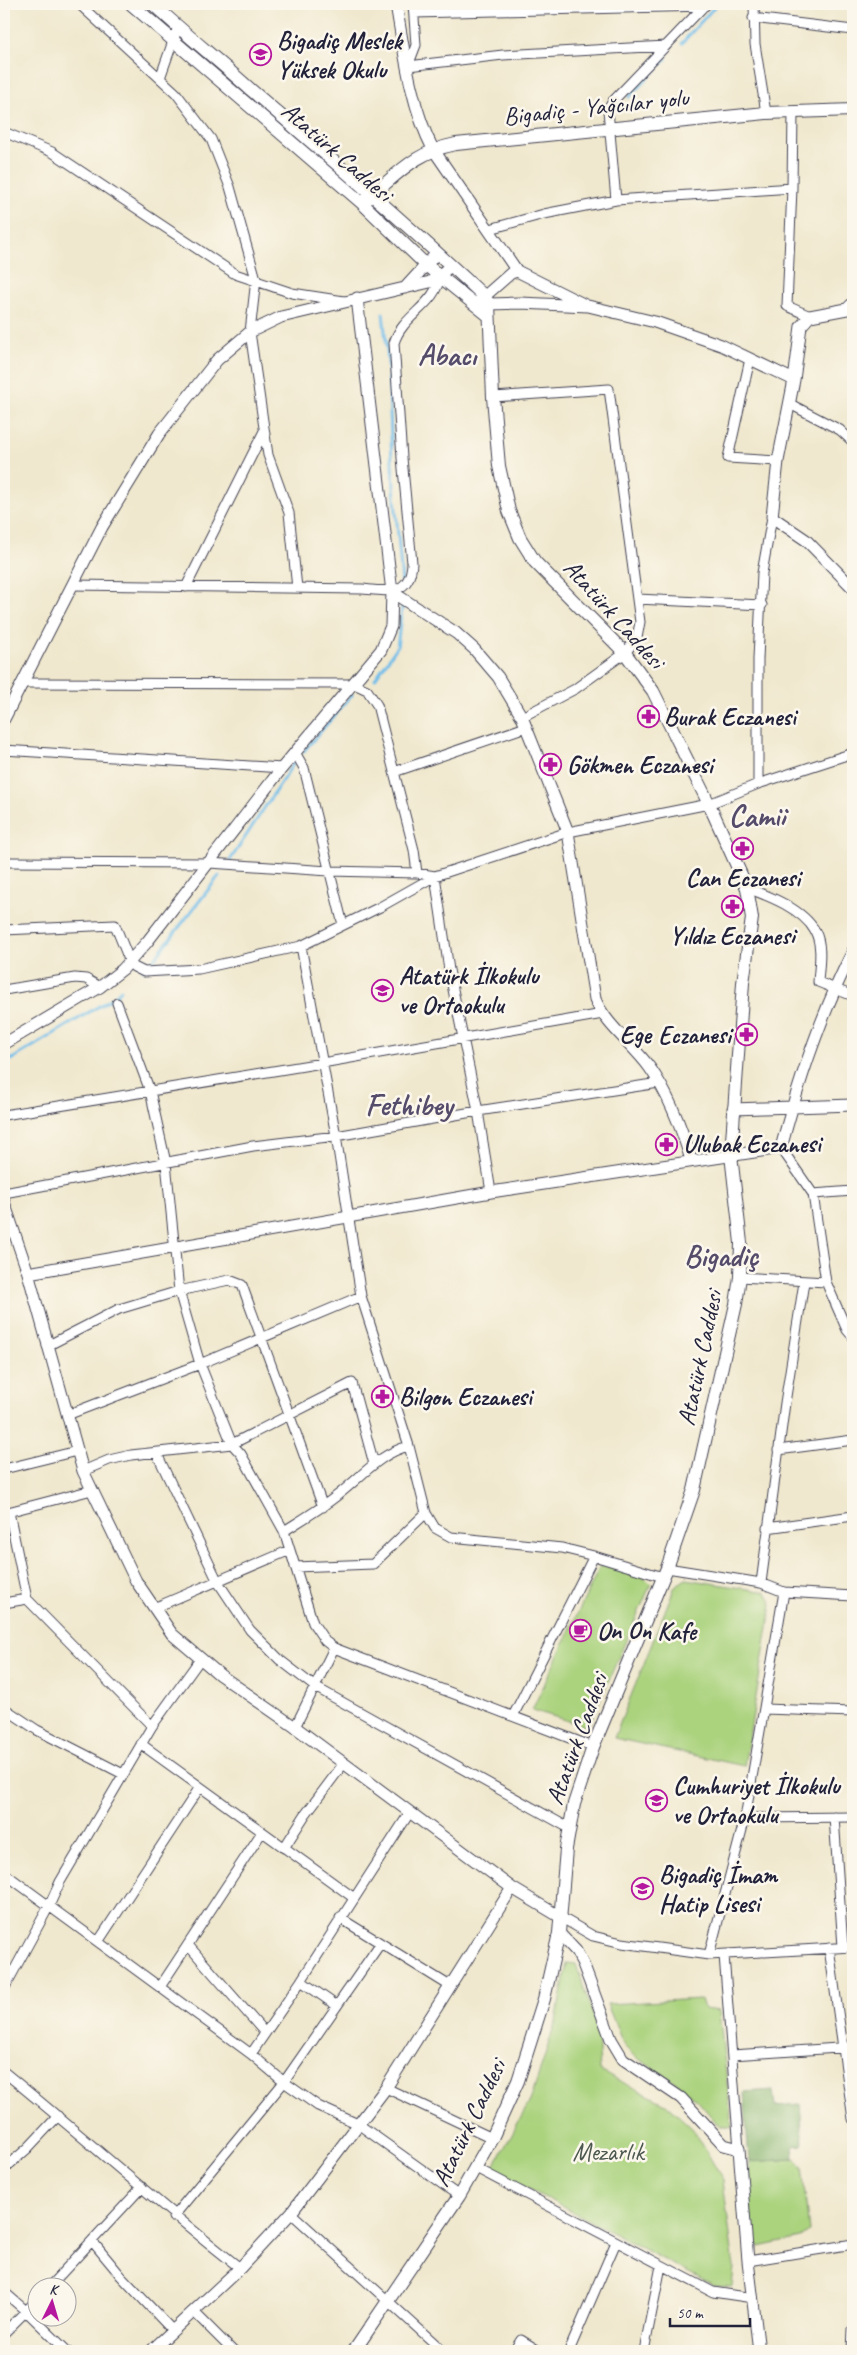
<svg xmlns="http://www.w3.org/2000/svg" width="857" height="2355" font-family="Caveat,sans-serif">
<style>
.green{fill:#abd37e;stroke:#667a5c}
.forest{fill:#88b56d;stroke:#556c54}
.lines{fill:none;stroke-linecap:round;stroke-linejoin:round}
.stream{stroke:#6fbdea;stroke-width:3}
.minor-casing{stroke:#414051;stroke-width:11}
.tertiary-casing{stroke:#414051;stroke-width:13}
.secondary-casing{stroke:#414051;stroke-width:14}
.minor{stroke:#fff;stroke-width:9}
.tertiary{stroke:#fff;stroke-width:11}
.secondary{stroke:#fff;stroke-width:12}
.labels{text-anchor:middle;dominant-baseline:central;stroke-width:5;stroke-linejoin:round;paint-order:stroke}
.poi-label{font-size:25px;font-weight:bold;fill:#22223b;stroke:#fbf7ec;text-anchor:start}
.street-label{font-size:25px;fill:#22223b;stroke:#fbf7ec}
.park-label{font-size:25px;fill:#4b574f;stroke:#fbf7ec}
.district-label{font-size:30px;font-weight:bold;fill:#554c6b;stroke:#fbf7ec}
</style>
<rect width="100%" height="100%" fill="#fbf7ec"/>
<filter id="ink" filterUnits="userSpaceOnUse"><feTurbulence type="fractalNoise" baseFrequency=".02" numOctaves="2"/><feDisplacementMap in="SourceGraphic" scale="10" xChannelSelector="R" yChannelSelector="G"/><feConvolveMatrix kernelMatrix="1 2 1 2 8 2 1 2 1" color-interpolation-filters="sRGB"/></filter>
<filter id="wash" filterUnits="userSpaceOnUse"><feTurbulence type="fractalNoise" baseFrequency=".0096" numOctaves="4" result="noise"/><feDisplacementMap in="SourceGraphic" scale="20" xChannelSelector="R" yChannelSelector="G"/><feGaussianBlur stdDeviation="1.12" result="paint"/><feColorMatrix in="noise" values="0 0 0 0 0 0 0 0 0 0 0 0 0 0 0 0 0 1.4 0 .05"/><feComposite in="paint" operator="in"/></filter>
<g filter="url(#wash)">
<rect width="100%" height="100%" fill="#f0e8ce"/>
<path class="green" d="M 600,1566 C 617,1567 640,1571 651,1584 L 588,1727 L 532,1710 Z
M 686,1579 L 766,1592 L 772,1604 L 744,1766 L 614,1738 L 675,1586 Z
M 567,1963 L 576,1964 L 598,2031 L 600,2071 L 666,2104 L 694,2130 L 723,2180 L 734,2267 L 732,2287 L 714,2286 L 492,2170 L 530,2101 L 556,2021 Z
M 701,1999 L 704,2009 L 719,2011 L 732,2127 L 720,2127 L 698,2101 L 676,2083 L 634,2056 L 624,2046 L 607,2004 Z
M 794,2159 L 797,2160 L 802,2167 L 809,2232 L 801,2238 L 758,2247 L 752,2243 L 749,2162 Z"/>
<path class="forest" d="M 773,2090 L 775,2106 L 800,2104 L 803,2145 L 793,2146 L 794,2159 L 749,2162 L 744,2092 Z"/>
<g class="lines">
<path class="stream" d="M 682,43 L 717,4
M 629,97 L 666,59
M 383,313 L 388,360 L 392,463 L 402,583
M 375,679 L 397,647 L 402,608
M 304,751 L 352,695
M 229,862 L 293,764
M 143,970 L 155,958 L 219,876
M 4,1064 L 114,997 L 121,990"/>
</g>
</g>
<g filter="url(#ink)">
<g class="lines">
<defs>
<path id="minor" d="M 79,4 L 176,93 L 211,139 L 230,187 L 256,279 L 250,332 L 268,455 L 289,513 L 297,588
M 754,4 L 755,44 L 766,113
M 414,13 L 705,6
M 753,18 L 853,30
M 408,66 L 503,55 L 666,46
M 408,66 L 416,45 L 413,4
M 160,78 L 178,27
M 793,112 L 792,188 L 787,306 L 810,316
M 4,132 L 52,152 L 235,274 L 292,293 L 344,301
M 616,200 L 608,110 L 613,101 L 706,4
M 490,229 L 544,214 L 616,200 L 792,188
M 750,359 L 728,458 L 778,461
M 493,397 L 609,389 L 640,622 L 637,638 L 625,653 L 575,689 L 522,717
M 790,404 L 840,430 L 853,442
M 72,585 L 362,589 C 386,591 410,597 412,563 L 402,458 L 394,343 C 402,315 437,305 440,275
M 186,587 L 264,431
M 637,599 L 762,605
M 22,683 L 354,684 L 367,690 L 377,705 L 414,850 L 417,873
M 4,750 L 282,768
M 296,754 L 304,768 L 343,925
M 394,772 L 526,727
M 758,784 L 758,659 L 762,573 L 772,517
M 4,862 L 209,863 L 329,871 L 417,873 L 435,876 L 449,970 L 478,1111 L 491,1192
M 747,888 C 769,896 803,909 815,931 C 823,946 819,966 818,982 L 853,996
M 4,930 L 115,925 L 130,962 L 134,967 L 144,972 L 199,969 L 301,946 L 380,907 L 435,876 L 568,832 L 709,804 L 758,784 L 853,753
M 301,946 L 336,1136 L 361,1296 L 409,1446 L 426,1513 L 435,1528 L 451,1537 L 562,1548 L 594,1556 L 663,1577
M 4,990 L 75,978 L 86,979 L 100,987
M 117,1003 L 150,1091 L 166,1163 L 179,1291 L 200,1364 L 232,1444 L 352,1383 L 374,1464
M 4,1115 L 322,1063 L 603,1014
M 781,1148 L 813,1194 L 826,1282
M 4,1193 L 253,1146 L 336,1136 L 478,1111 L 659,1083
M 813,1194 L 853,1191
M 740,1277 L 826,1282 L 847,1330 L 853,1337
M 47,1346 L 119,1309 L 179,1291 L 229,1280 L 242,1285 L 323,1507
M 67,1415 L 200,1364 L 361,1296
M 409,1446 C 380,1453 361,1477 339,1494 C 322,1508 303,1519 284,1531 L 313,1623 L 325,1641 L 334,1648 L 593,1747
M 778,1450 L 853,1440
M 157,1454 L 218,1582 L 250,1630 L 280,1660 L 315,1687 L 569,1828
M 4,1469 L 77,1451
M 83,1471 L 109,1460 L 131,1455 L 232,1444 L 241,1454 L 284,1531
M 9,1512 L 27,1599 L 152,1726
M 4,1513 L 92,1490
M 767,1528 L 853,1516
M 295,1567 L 373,1564 L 426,1513
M 667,1568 L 761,1583 L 784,1592 L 853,1596
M 761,1583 L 785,1403 L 804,1282
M 4,1603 L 27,1599
M 154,1608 L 290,1550
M 4,1708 L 37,1730 L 123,1774
M 764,1709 L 853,1712
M 513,1716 L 594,1556
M 295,1727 L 334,1648
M 141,1744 L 354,1898
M 834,1817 L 843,1947
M 745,1818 L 853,1817
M 284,1848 L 305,1815 L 344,1763
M 4,1873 L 251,2054 L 284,2082 L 318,2106 L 358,2124 L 459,2196
M 340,1918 L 450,1986
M 562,1918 L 593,1936 L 622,1943 L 709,1955 L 853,1947
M 98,1942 L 200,1787
M 188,1945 L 265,2033
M 829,1948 L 853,2119
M 709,1955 L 745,1818 L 784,1592
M 724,1955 L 739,2149
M 301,1981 L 337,2006
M 160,1987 L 262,1832
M 4,1989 L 49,1906 L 60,1882 L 152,1726 L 201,1658
M 251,2054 L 301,1981 L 410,1812
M 732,2055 L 853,2047
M 4,2072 C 83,2136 159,2205 240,2268
M 386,2088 L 492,2138
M 476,2168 L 713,2292 L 753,2298
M 4,2169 L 28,2148 L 58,2116
M 291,2213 L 443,2351
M 173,2217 L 284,2082 L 380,1944
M 92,2241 L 121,2276 L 173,2331
M 748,2261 L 853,2244
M 48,2288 L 142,2187
M 4,2292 L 26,2311 L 67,2351
M 194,2312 L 233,2351
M 4,2333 L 38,2299
M 514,2351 L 521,2340 L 539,2351
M 569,2351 L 616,2242
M 644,2351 L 661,2266
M 852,2351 L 853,2329"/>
<path id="tertiary" d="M 396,4 C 404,51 411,107 433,149 L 517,271
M 405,288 L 437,253
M 357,298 L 392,592 L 456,633 L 474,649 L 498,677 L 522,717 L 568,832 L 595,999 C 606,1026 633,1044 650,1068 C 669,1095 682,1129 691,1160
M 477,303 L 511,273 L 517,271 L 585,305
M 853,303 L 847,309 L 810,316 L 801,326 L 794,380 L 778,461 L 772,517 L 806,540 L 853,588
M 483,309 L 489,304 L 520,303 L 588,306 L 655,322 L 721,345 L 794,380
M 4,719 L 102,527 L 159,434 L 217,360 L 250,332 L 281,317 L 430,282 L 451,266
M 4,1044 L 100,987 L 123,969 L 147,942 L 282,768 L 381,650 L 391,626 L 392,592
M 733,1109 L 853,1105
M 4,1202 L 28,1273 L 83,1471 L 136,1581 L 172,1634 L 220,1675 L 295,1727 L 512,1888 L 562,1918
M 28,1273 L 491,1192 L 781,1148 C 799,1080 821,1014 853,951
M 559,1933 L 576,1951 L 583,1964 L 611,2039 L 623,2059 L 681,2098 L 724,2145 L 739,2149 L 748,2261 L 759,2351
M 151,2351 L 240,2268 L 291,2213 L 386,2088 L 512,1888"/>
<path id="secondary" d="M 131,4 L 362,203 L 426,265 L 488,315
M 153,4 C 184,33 218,60 250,89 C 329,157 408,225 484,296 L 489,304 L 493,397 L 499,466 L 509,511 L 520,538 L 535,562 L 625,653 L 653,691 L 709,804 L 747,888 L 752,918 L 743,983 L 731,1155 L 741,1243 L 740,1277 L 736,1304 L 694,1490 L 667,1568 L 593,1747 L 574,1804 L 566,1849 L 559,1933 L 544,1999 L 518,2081 L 492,2138 L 459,2196 L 354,2351
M 362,203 C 396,177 411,153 456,144 L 766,113 L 853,110"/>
</defs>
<use href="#minor" class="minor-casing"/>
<use href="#tertiary" class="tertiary-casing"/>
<use href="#secondary" class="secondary-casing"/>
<use href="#minor" class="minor"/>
<use href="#tertiary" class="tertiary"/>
<use href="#secondary" class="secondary"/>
</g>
</g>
<defs>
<symbol id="university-ring" viewBox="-11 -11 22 22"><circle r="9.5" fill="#fbf7ec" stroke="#b5179e" stroke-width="1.5"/><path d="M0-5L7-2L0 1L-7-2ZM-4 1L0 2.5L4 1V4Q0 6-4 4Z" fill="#b5179e"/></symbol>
<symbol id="pharmacy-ring" viewBox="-11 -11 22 22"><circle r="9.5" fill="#fbf7ec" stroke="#b5179e" stroke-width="1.5"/><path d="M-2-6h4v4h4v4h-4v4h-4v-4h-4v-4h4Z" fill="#b5179e"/></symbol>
<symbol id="school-ring" viewBox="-11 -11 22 22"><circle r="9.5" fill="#fbf7ec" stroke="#b5179e" stroke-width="1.5"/><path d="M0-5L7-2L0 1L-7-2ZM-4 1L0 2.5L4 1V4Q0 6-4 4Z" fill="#b5179e"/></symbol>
<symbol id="cafe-ring" viewBox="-11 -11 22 22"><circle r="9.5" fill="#fbf7ec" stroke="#b5179e" stroke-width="1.5"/><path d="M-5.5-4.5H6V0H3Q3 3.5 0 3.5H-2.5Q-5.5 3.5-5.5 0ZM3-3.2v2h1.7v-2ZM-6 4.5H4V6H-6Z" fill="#b5179e"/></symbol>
</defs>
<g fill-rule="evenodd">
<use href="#university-ring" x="248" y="42" width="25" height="25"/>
<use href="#pharmacy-ring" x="636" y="704" width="25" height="25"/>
<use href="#pharmacy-ring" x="538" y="752" width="25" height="25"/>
<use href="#pharmacy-ring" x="730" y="836" width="25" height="25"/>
<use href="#pharmacy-ring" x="720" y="894" width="25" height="25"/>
<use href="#school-ring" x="370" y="978" width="25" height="25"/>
<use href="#pharmacy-ring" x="734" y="1022" width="25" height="25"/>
<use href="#pharmacy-ring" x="654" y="1132" width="25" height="25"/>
<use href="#pharmacy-ring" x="370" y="1384" width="25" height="25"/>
<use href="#cafe-ring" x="568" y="1618" width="25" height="25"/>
<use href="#school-ring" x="644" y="1788" width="25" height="25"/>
<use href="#school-ring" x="630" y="1876" width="25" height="25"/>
</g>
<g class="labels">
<g class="poi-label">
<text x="277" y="41">Bigadiç Meslek<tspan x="277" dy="29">Yüksek Okulu</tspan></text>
<text x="664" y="717">Burak Eczanesi</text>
<text x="567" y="765">Gökmen Eczanesi</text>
<text x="743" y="878" text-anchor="middle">Can Eczanesi</text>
<text x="732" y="936" text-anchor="middle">Yıldız Eczanesi</text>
<text x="399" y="976">Atatürk İlkokulu<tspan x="399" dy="29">ve Ortaokulu</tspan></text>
<text x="731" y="1035" text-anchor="end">Ege Eczanesi</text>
<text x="683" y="1144">Ulubak Eczanesi</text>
<text x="399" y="1397">Bilgon Eczanesi</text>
<text x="597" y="1631">On On Kafe</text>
<text x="673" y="1786">Cumhuriyet İlkokulu<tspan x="673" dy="29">ve Ortaokulu</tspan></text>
<text x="659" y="1875">Bigadiç İmam<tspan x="659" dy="29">Hatip Lisesi</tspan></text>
</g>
<g class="street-label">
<text transform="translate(596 107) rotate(-6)">Bigadiç - Yağcılar yolu</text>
<text transform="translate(337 152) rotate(41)">Atatürk Caddesi</text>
<text transform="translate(614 614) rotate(48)">Atatürk Caddesi</text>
<text transform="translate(700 1358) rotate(-78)">Atatürk Caddesi</text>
<text transform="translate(577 1739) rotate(-70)">Atatürk Caddesi</text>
<text transform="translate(469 2123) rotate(-64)">Atatürk Caddesi</text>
</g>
<g class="park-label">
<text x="608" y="2152">Mezarlık</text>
</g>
<g class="district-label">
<text x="447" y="355">Abacı</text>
<text x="757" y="816">Camii</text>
<text x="409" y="1105">Fethibey</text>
<text x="721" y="1256">Bigadiç</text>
</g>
</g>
<rect width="857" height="2355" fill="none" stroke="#fbf7ec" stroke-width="20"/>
<g transform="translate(52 2302) rotate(5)"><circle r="24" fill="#fbf7ec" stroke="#a4a2a5"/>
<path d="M0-4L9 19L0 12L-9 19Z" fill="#b5179e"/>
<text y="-8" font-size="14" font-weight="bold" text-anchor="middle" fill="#22223b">K</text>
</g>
<path d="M670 2318v8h80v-8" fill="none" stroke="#22223b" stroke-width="2.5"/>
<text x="677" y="2318" font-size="15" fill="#22223b" stroke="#fbf7ec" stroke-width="4" paint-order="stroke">50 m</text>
</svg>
